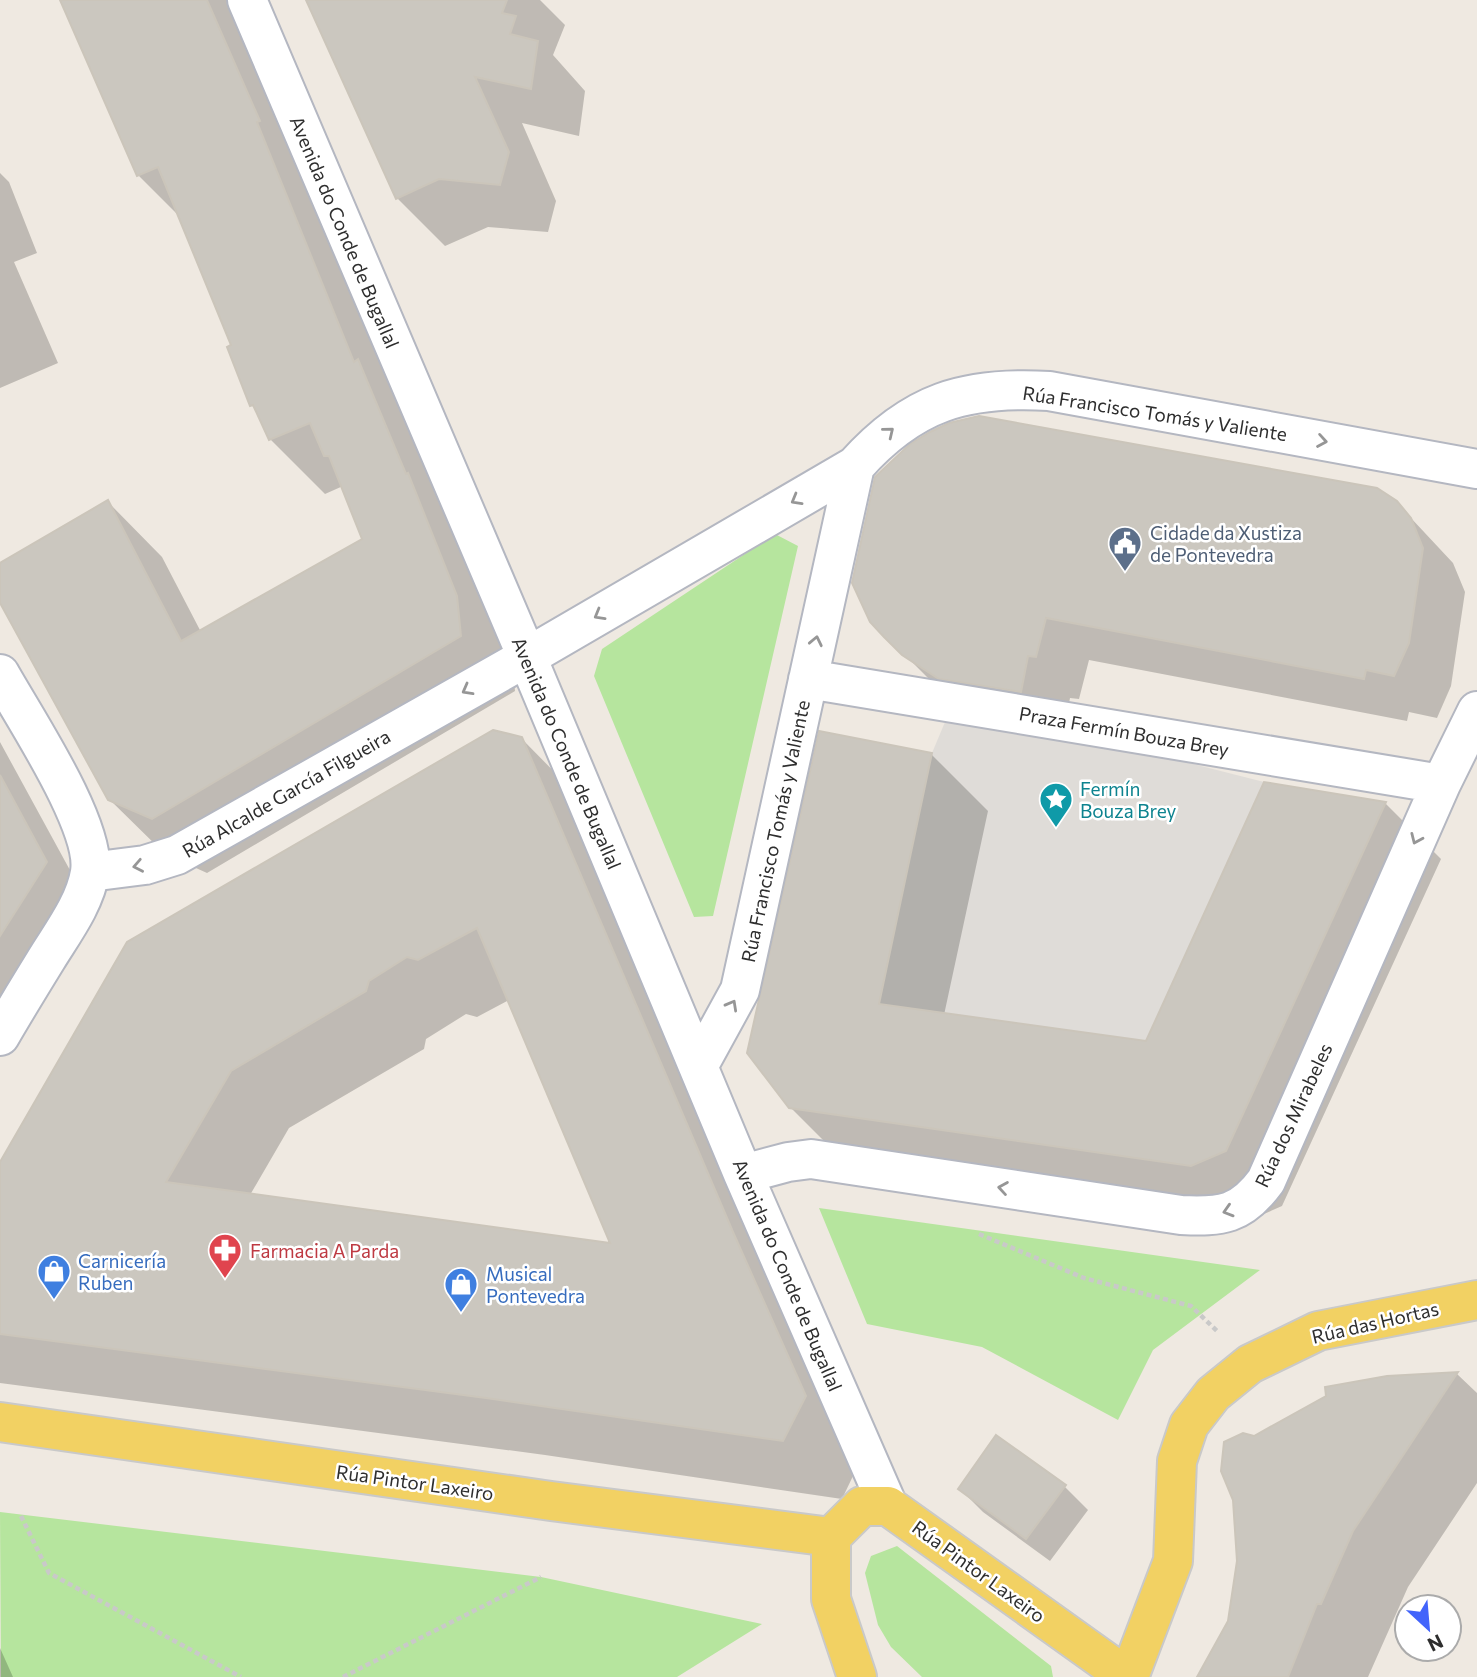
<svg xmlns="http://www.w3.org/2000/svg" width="1477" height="1677" font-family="Commissioner,sans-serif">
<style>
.green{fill:#b6e59e}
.plaza{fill:#dfdcd8}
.shadow{fill:#0003;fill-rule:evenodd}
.building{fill:#cbc7bf;stroke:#cbc5ba;stroke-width:2;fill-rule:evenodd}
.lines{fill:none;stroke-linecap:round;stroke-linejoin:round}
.minor-casing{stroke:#b4b7c1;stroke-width:42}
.major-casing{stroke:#c9c9c9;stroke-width:42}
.path{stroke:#c9c9c9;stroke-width:4.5;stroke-dasharray:5 3.5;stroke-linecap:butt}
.minor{stroke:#fff;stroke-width:38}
.major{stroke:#f2d163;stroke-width:38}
.oneway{stroke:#969696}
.labels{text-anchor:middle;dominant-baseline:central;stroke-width:5;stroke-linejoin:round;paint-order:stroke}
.street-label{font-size:19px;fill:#2e2e2e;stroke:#fff}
.service-label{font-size:19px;fill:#4e5e75;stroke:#fff;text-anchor:start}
.culture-label{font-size:19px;fill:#0d838f;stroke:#fff;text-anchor:start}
.health-label{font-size:19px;fill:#be3a42;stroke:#fff;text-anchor:start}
.shop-label{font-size:19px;fill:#366cbe;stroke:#fff;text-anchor:start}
</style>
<rect width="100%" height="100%" fill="#efe9e1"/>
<path class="green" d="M 775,534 L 798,546 L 713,916 L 694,917 L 594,676 L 602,649 Z
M 819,1208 L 1260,1270 L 1153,1350 L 1118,1420 L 982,1347 L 867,1324 Z
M 0,1512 L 541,1577 L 762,1624 L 677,1677 L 1,1677 Z
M 897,1546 L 1051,1666 L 1053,1677 L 922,1677 L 891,1647 L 878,1625 L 865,1573 L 871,1556 Z"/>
<path class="plaza" d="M 953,703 L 1264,782 L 1146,1041 L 879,1004 L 932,753 Z"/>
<path class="shadow" d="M 62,0 L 237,0 L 511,652 L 515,691 L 207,873 L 165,854 L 109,799 L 0,599 L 0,565 L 108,502 L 162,557 L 201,632 L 364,540 L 343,486 L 325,494 L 270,439 L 258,411 L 252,405 L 234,346 L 181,218 L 138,175 Z
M 307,0 L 540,0 L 565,25 L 553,55 L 585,91 L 579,136 L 522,123 L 556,201 L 548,232 L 488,227 L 445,246 L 397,198 Z
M 0,173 L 9,182 L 37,253 L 14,262 L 58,363 L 0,388 Z
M 1396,502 L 1453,563 L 1465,592 L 1451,686 L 1437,718 L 1409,712 L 1407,721 L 1089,660 L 1079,699 L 1070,698 L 1063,734 L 947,697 L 886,636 Z
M 521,738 L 579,797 L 863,1455 L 842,1499 L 545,1455 L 0,1383 L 0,1165 ZM 509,1000 L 613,1245 L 250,1195 L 289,1128 L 424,1049 L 426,1039 L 466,1014 L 477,1017 Z
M 0,742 L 89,905 L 0,1047 Z
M 932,755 L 988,811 L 944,1015 L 1147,1043 L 1385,803 L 1441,859 L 1282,1206 L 1248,1221 L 847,1164 L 790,1107 Z
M 1457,1374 L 1477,1393 L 1477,1483 L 1408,1587 L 1368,1677 L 1205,1677 L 1230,1621 L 1254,1438 L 1387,1377 Z
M 996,1438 L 1065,1487 L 1088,1510 L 1050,1561 L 983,1512 L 960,1489 Z
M 0,1648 L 13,1677 L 0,1677 Z"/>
<path class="building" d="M 60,0 L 207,0 L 260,121 L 257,122 L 354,362 L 358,359 L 406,474 L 408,473 L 457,596 L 461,636 L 152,819 L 108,800 L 0,603 L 0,563 L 108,500 L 181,641 L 362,539 L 329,456 L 324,456 L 310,423 L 269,440 L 253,405 L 250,406 L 227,347 L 231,345 L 158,167 L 137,176 Z
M 306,0 L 507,0 L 502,13 L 516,16 L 510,34 L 538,41 L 531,89 L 475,77 L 509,152 L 500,185 L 439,179 L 396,199 Z
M 979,416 L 1377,488 L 1397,501 L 1411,518 L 1423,548 L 1409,643 L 1394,676 L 1366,670 L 1364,679 L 1046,618 L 1036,657 L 1028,656 L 1021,692 L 939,679 L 902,655 L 884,637 L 870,622 L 852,583 L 875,477 L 910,444 L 930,432 L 949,423 Z
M 493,730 L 522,737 L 733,1232 L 806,1396 L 783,1441 L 486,1398 L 0,1334 L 0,1162 L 127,942 ZM 477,928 L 610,1243 L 166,1182 L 231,1071 L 366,991 L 369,981 L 407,957 L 418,960 Z
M 819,731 L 932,753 L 879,1004 L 1146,1041 L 1264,782 L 1386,802 L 1226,1151 L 1191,1166 L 789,1108 L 747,1053 Z
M 0,775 L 47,862 L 0,936 Z
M 1458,1372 L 1353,1531 L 1321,1604 L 1317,1604 L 1288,1677 L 1197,1677 L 1228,1621 L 1237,1561 L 1233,1500 L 1221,1471 L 1224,1442 L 1243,1433 L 1254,1436 L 1326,1396 L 1325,1387 L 1387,1376 Z
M 996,1435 L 1066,1485 L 1026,1539 L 958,1489 Z"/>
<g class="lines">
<defs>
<path id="minor" d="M 247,0 L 527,657 L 743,1174 L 888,1506
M 0,674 C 24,717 97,826 90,872 C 85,903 63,932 47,958 C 31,984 15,1010 0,1036
M 808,679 L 1441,784
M 90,872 L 145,865 L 177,855 L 527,657 L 855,466
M 699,1065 L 740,990 L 855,466 C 912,402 965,386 1049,391 L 1477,469
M 743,1174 L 788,1162 L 811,1159 L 1181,1215 C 1222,1217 1241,1215 1266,1181 L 1441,784 L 1477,711"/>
<path id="major" d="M 0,1422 L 551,1501 L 831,1537
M 857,1677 L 831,1599 L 831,1537 L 862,1506 L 888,1506 L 1127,1677
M 1129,1677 L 1173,1561 L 1177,1461 L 1189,1425 L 1213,1394 L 1250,1364 L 1318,1331 L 1477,1300"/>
</defs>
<use href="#minor" class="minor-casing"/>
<use href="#major" class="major-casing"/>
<path class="path" d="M 979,1234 L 1084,1278 L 1191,1306 L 1217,1331
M 21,1516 L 49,1573 L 241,1677
M 343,1677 L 541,1577"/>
<use href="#minor" class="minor"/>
<use href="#major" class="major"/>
</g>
<defs><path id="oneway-chevron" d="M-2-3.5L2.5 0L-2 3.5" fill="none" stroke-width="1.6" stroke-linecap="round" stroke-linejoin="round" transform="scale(1.75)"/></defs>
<g class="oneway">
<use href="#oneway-chevron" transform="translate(889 432) rotate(-39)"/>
<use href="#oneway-chevron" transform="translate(1322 441) rotate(10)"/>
<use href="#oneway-chevron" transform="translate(796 500) rotate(150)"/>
<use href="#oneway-chevron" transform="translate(599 615) rotate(150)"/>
<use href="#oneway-chevron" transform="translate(816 641) rotate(-78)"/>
<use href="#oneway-chevron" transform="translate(467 690) rotate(151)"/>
<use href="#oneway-chevron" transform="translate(1416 839) rotate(114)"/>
<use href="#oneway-chevron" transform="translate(138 866) rotate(169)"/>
<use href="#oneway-chevron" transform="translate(732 1005) rotate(-61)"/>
<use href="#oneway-chevron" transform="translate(1003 1188) rotate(-171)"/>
<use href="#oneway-chevron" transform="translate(1228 1211) rotate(163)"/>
</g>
<defs>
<symbol id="civic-pin" viewBox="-11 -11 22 30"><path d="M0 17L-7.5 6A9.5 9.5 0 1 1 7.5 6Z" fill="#5c6f8a" stroke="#fff"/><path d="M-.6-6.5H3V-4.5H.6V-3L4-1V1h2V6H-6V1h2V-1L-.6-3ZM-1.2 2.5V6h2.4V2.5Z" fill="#fff"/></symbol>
<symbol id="sight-pin" viewBox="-11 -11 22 30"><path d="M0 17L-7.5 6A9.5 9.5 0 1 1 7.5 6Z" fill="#0f9aa8" stroke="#fff"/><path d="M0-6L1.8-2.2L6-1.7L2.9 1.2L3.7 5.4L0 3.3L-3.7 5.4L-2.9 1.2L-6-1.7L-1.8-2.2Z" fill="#fff"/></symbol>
<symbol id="pharmacy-pin" viewBox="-11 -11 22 30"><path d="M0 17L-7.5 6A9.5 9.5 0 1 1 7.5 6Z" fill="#e0444e" stroke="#fff"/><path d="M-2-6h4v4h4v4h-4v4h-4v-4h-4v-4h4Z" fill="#fff"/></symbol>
<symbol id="shop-pin" viewBox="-11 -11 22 30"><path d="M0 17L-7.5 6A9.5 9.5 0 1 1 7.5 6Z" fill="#3f7fe0" stroke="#fff"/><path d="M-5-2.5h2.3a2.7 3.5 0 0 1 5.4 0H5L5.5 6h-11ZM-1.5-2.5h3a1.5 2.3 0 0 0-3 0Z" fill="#fff"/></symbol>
</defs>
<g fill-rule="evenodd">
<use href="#civic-pin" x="1106" y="524" width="38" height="52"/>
<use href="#sight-pin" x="1037" y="780" width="38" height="52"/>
<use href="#pharmacy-pin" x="206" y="1231" width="38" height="52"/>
<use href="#shop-pin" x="35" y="1252" width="38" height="52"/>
<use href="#shop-pin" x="442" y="1265" width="38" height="52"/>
</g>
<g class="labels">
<g class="street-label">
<text transform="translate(345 232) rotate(67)">Avenida do Conde de Bugallal</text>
<text transform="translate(1155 413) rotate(9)">Rúa Francisco Tomás y Valiente</text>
<text transform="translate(1124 731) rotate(10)">Praza Fermín Bouza Brey</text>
<text transform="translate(567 753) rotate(67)">Avenida do Conde de Bugallal</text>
<text transform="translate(286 793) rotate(-30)">Rúa Alcalde García Filgueira</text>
<text transform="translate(775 831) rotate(-78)">Rúa Francisco Tomás y Valiente</text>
<text transform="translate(1293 1115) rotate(-65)">Rúa dos Mirabeles</text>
<text transform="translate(788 1275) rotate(67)">Avenida do Conde de Bugallal</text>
<text transform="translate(1375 1322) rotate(-13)">Rúa das Hortas</text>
<text transform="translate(415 1482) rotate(8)">Rúa Pintor Laxeiro</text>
<text transform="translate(979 1571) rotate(36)">Rúa Pintor Laxeiro</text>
</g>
<g class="service-label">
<text x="1150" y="532">Cidade da Xustiza<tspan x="1150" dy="22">de Pontevedra</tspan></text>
</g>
<g class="culture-label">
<text x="1080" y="788">Fermín<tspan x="1080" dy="22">Bouza Brey</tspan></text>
</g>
<g class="health-label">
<text x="250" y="1250">Farmacia A Parda</text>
</g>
<g class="shop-label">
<text x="78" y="1260">Carnicería<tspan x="78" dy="22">Ruben</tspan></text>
<text x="486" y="1273">Musical<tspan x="486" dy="22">Pontevedra</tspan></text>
</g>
</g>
<g transform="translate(1428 1628) rotate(154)"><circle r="33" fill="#ffffff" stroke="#ababab" stroke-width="2"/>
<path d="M0-5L12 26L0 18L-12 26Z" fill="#4264fb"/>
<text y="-10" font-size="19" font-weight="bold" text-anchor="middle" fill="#2e2e2e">N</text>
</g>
</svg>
